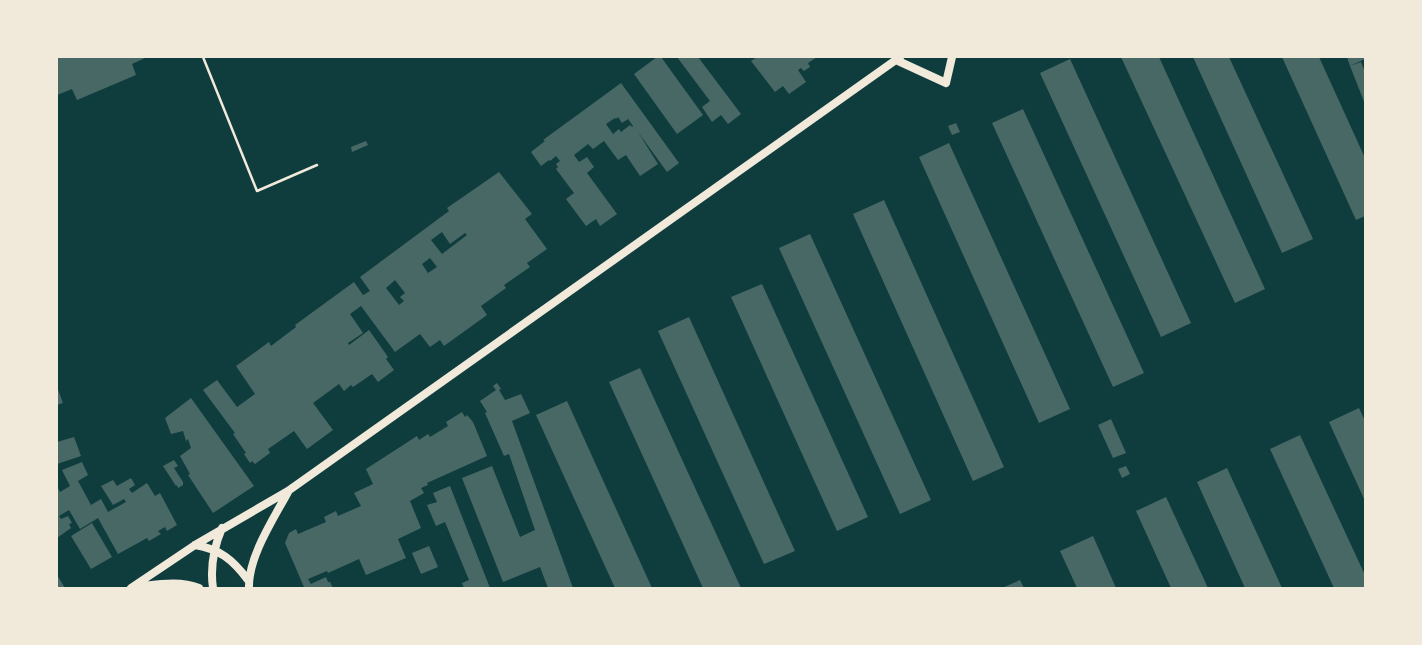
<svg xmlns="http://www.w3.org/2000/svg" width="1422" height="645" font-family="'Crimson Pro',serif">
<style>
.building{fill:#486865;fill-rule:evenodd}
.lines{fill:none;stroke-linecap:round;stroke-linejoin:round}
.path{stroke:#f1e9da;stroke-width:2.5}
.secondary{stroke:#f1e9da;stroke-width:8}
</style>
<rect width="100%" height="100%" fill="#0f3d3e"/>
<path class="building" d="M 57,57 L 147,57 L 132,64 L 136,75 L 77,100 L 72,89 L 57,95 Z
M 657,57 L 661,57 L 703,115 L 677,134 L 634,74 Z
M 677,57 L 698,57 L 741,114 L 728,124 L 721,115 L 712,122 L 702,107 L 710,101 Z
M 757,57 L 817,57 L 808,63 L 810,67 L 804,71 L 801,68 L 798,70 L 806,82 L 789,94 L 783,86 L 775,92 L 751,61 Z
M 1121,57 L 1159,57 L 1265,289 L 1235,303 Z
M 1193,57 L 1229,57 L 1313,239 L 1282,253 Z
M 1282,57 L 1319,57 L 1365,158 L 1365,216 L 1356,220 Z
M 1347,57 L 1365,57 L 1365,59 L 1350,66 Z
M 1070,59 L 1191,323 L 1161,337 L 1040,73 Z
M 1361,62 L 1365,72 L 1365,104 L 1350,66 Z
M 621,83 L 679,163 L 667,172 L 638,132 L 658,164 L 640,176 L 626,155 L 618,160 L 604,141 L 593,149 L 588,144 L 574,155 L 579,162 L 587,157 L 594,167 L 587,173 L 617,214 L 600,226 L 596,219 L 586,226 L 566,199 L 574,193 L 556,169 L 558,167 L 556,164 L 560,161 L 556,156 L 550,161 L 549,160 L 541,166 L 531,152 L 545,141 L 543,140 ZM 618,117 L 622,123 L 628,119 L 633,126 L 632,127 L 630,125 L 621,132 L 619,129 L 613,134 L 606,124 L 615,118 L 616,119 Z
M 1023,109 L 1144,373 L 1113,387 L 992,123 Z
M 956,123 L 960,132 L 952,135 L 948,126 Z
M 366,141 L 368,145 L 352,152 L 351,147 Z
M 949,143 L 1070,409 L 1039,423 L 919,157 Z
M 499,172 L 532,214 L 525,219 L 547,249 L 527,263 L 530,267 L 504,285 L 506,288 L 481,306 L 487,315 L 444,346 L 440,340 L 430,347 L 420,334 L 395,352 L 361,306 L 350,314 L 363,333 L 348,343 L 349,345 L 369,330 L 388,357 L 386,359 L 394,370 L 378,382 L 372,374 L 353,387 L 351,385 L 344,391 L 339,384 L 313,403 L 333,430 L 307,449 L 294,431 L 268,449 L 270,453 L 255,464 L 252,461 L 250,463 L 244,454 L 246,453 L 233,434 L 235,433 L 203,390 L 217,380 L 237,407 L 255,394 L 236,366 L 269,342 L 271,346 L 296,327 L 295,325 L 354,282 L 363,295 L 370,291 L 360,277 L 449,211 L 447,208 ZM 442,232 L 450,244 L 465,233 L 467,235 L 442,254 L 431,240 ZM 430,258 L 437,267 L 428,273 L 422,264 ZM 395,280 L 405,293 L 400,297 L 404,301 L 399,305 L 386,288 Z
M 884,200 L 1004,467 L 973,481 L 853,214 Z
M 810,234 L 931,500 L 900,514 L 779,248 Z
M 762,284 L 868,517 L 837,531 L 731,297 Z
M 689,317 L 795,551 L 764,564 L 658,331 Z
M 640,368 L 741,588 L 703,588 L 609,382 Z
M 497,383 L 501,389 L 499,390 L 505,400 L 521,394 L 530,413 L 512,421 L 573,588 L 548,588 L 540,567 L 503,582 L 462,478 L 492,466 L 520,537 L 535,530 L 509,454 L 504,456 L 485,413 L 487,412 L 480,401 L 496,390 L 493,386 Z
M 57,387 L 63,403 L 57,405 Z
M 191,398 L 254,486 L 213,513 L 188,475 L 190,474 L 180,456 L 191,448 L 188,439 L 186,441 L 183,431 L 171,434 L 165,418 Z
M 567,401 L 652,588 L 615,588 L 536,415 Z
M 1359,408 L 1365,421 L 1365,501 L 1329,422 Z
M 462,412 L 465,417 L 467,415 L 473,422 L 487,456 L 427,483 L 428,485 L 421,488 L 424,493 L 410,501 L 421,528 L 398,539 L 406,558 L 366,575 L 359,559 L 328,573 L 327,571 L 308,579 L 311,584 L 326,577 L 328,582 L 330,582 L 333,588 L 301,588 L 304,587 L 285,543 L 289,533 L 296,529 L 298,534 L 326,522 L 324,517 L 336,511 L 338,516 L 361,506 L 354,493 L 373,484 L 366,469 L 417,436 L 419,440 L 428,434 L 430,437 L 448,426 L 446,422 Z
M 1111,419 L 1126,453 L 1113,458 L 1098,425 Z
M 1300,435 L 1365,575 L 1365,588 L 1334,588 L 1270,449 Z
M 74,437 L 81,456 L 57,464 L 57,442 Z
M 174,460 L 178,466 L 174,468 L 183,482 L 183,485 L 178,488 L 177,485 L 176,486 L 163,466 Z
M 82,462 L 88,475 L 78,481 L 91,505 L 101,499 L 108,512 L 126,502 L 124,499 L 113,505 L 101,486 L 113,480 L 117,486 L 131,478 L 135,485 L 129,489 L 132,493 L 147,483 L 155,496 L 160,493 L 177,525 L 167,531 L 165,527 L 158,531 L 161,534 L 149,541 L 147,538 L 118,554 L 98,518 L 80,529 L 69,510 L 59,516 L 61,519 L 68,516 L 72,523 L 69,524 L 71,528 L 57,538 L 57,486 L 60,492 L 70,486 L 62,470 Z
M 1126,466 L 1130,474 L 1122,478 L 1118,469 Z
M 1227,468 L 1282,588 L 1245,588 L 1197,482 Z
M 450,486 L 490,588 L 464,588 L 462,583 L 469,580 L 445,522 L 436,526 L 427,505 L 437,502 L 433,493 Z
M 1166,497 L 1208,588 L 1171,588 L 1136,511 Z
M 92,523 L 112,557 L 91,569 L 71,536 Z
M 1093,536 L 1116,588 L 1077,588 L 1060,551 Z
M 429,546 L 438,567 L 421,574 L 412,553 Z
M 57,575 L 65,588 L 57,588 Z
M 1020,580 L 1024,588 L 1002,588 Z"/>
<g class="lines">
<path class="path" d="M 203,57 L 257,191 L 317,165"/>
<path class="secondary" d="M 896,60 L 946,83 L 952,57
M 195,545 C 220,549 233,560 248,580
M 133,587 C 155,585 179,580 199,588
M 131,588 L 195,545 L 288,491 L 900,57
M 213,588 C 210,568 214,547 222,528
M 249,588 C 248,557 274,518 288,492"/>
</g>
<rect width="1422" height="645" fill="none" stroke="#f1e9da" stroke-width="116"/>
</svg>
